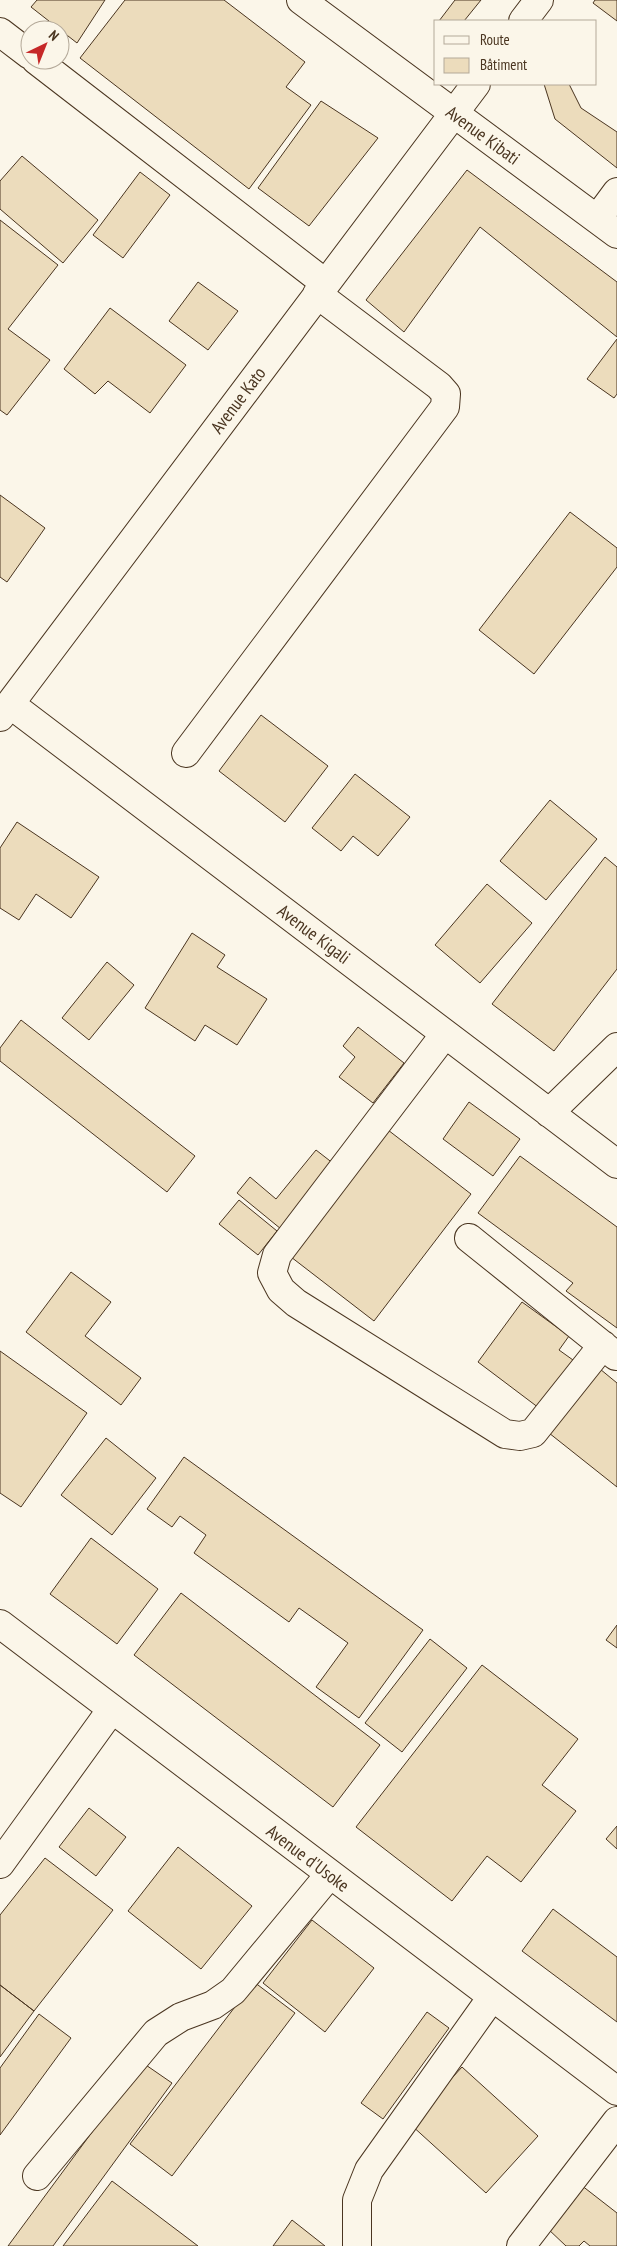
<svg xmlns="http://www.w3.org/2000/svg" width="617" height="2246" font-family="'PT Sans Narrow',sans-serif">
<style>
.building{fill:#ecdcbc;stroke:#4a3520}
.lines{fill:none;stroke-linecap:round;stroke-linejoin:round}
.minor-casing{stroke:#4a3520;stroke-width:30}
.minor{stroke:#fbf6e9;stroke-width:28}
.labels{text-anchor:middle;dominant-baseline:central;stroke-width:4;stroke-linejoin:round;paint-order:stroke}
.street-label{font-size:18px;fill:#4a3520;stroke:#fbf6e9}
</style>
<rect width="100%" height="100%" fill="#fbf6e9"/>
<path class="building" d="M 37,0 L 105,0 L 77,43 L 31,7 Z
M 125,0 L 224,0 L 305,62 L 286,87 L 311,105 L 249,189 L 80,58 Z
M 455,0 L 481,0 L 464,21 L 439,21 Z
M 595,0 L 617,0 L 617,21 L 593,3 Z
M 544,84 L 569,84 L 581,108 L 617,132 L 617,168 L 555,119 Z
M 321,101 L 378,138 L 309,226 L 258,188 Z
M 22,156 L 98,220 L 63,263 L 0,209 L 0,181 Z
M 467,170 L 617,282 L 617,337 L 480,227 L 404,332 L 366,300 Z
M 140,172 L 170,195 L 123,258 L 93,235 Z
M 0,220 L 58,265 L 8,329 L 50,360 L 7,415 L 0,410 Z
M 198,282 L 238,311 L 208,350 L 169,321 Z
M 110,308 L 186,365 L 150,413 L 108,381 L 95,394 L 64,369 Z
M 617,339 L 617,394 L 614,398 L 587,379 Z
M 0,495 L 45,528 L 7,582 L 0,577 Z
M 570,512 L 617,548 L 617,567 L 534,674 L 479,630 Z
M 261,715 L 328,766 L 285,822 L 219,771 Z
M 355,774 L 410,817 L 378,856 L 353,836 L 341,851 L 312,828 Z
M 550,800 L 597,839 L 546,900 L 500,861 Z
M 17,822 L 99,877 L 71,918 L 36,894 L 19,920 L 0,908 L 0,848 Z
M 605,857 L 617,867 L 617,969 L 554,1051 L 492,1004 Z
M 487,884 L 532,923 L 480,983 L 435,945 Z
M 192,933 L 225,955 L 217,967 L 267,999 L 237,1045 L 205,1025 L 195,1041 L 145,1008 Z
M 107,962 L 134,985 L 89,1040 L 62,1018 Z
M 21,1020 L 195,1156 L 167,1192 L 0,1061 L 0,1048 Z
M 358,1027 L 404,1063 L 373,1103 L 339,1077 L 355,1057 L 343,1046 Z
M 469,1102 L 520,1139 L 493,1176 L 443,1139 Z
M 388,1130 L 471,1194 L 374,1321 L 291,1257 Z
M 316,1150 L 334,1164 L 281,1229 L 237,1193 L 250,1177 L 276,1199 Z
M 520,1156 L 617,1227 L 617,1328 L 566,1291 L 573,1283 L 478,1213 Z
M 239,1200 L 277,1231 L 258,1255 L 219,1224 Z
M 71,1272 L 111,1302 L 85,1336 L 141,1378 L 121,1405 L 26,1332 Z
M 522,1302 L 569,1336 L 559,1350 L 573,1360 L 539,1408 L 478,1362 Z
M 0,1351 L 87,1413 L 21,1507 L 0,1493 Z
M 600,1369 L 617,1383 L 617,1487 L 549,1433 Z
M 106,1438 L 156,1478 L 112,1535 L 61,1495 Z
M 184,1457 L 423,1630 L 359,1718 L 316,1687 L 348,1643 L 299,1608 L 289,1622 L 194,1553 L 206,1535 L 180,1516 L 172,1527 L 147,1509 Z
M 91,1538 L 158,1589 L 117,1644 L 50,1594 Z
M 181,1593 L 380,1745 L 333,1807 L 134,1655 Z
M 617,1625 L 617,1648 L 606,1640 Z
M 430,1639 L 467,1668 L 402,1752 L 365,1723 Z
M 482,1665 L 578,1739 L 542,1785 L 576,1811 L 521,1882 L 487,1856 L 452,1901 L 356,1827 Z
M 89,1808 L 126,1837 L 96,1876 L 59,1847 Z
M 617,1826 L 617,1849 L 606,1839 Z
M 178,1847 L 252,1906 L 201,1969 L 128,1911 Z
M 45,1858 L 113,1910 L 34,2011 L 0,1985 L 0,1915 Z
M 553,1909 L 617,1957 L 617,2022 L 522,1951 Z
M 312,1920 L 374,1968 L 325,2032 L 263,1983 Z
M 254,1982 L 295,2013 L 172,2176 L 130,2144 Z
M 0,1985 L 34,2011 L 0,2057 Z
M 427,2012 L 449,2028 L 383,2119 L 361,2103 Z
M 39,2014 L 71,2038 L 0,2135 L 0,2068 Z
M 143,2063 L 172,2083 L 53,2246 L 8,2246 Z
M 462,2067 L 538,2136 L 486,2193 L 410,2124 Z
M 112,2181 L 198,2246 L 63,2246 Z
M 581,2185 L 617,2213 L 617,2246 L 590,2246 L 584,2241 L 579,2246 L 566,2246 L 547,2228 Z
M 292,2220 L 325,2246 L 273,2246 Z"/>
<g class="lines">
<defs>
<path id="minor" d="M 301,0 L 617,234
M 523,21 L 539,0
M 0,32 L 30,55
M 36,60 L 325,283
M 597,219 L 617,192
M 10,704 L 617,1164
M 0,717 L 476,84
M 186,753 L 445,407 L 446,394 L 439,386 L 317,294
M 445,1034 L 277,1255 L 272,1273 L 281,1290 L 296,1303 L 505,1434 L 520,1436 L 533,1433 L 603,1345
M 549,1113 L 617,1047
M 469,1238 L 616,1356
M 0,1624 L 617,2091
M 0,1864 L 112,1709
M 37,2176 L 156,2033 L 181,2017 L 213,2005 L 233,1991 L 330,1874
M 357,2246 L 357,2200 L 369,2170 L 492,1997
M 521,2246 L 617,2121"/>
</defs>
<use href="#minor" class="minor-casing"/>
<use href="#minor" class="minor"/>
</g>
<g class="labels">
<g class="street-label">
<text transform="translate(483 135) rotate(36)">Avenue Kibati</text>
<text transform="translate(238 400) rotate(-53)">Avenue Kato</text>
<text transform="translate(314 934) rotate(37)">Avenue Kigali</text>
<text transform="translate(308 1858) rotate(37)">Avenue d'Usoke</text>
</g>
</g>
<rect x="434" y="20" width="162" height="65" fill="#fbf6e9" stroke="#b4a999"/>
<rect x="444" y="36" width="25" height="8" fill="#fbf6e9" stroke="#b4a999"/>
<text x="480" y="45" font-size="15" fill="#4a3520">Route</text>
<rect x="444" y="58" width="25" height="15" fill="#ecdcbc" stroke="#b4a999"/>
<text x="480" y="70" font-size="15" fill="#4a3520">Bâtiment</text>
<g transform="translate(45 45) rotate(43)"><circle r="24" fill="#fbf6e9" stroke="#b4a999"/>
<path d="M0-4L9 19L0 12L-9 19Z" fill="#c62828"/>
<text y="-8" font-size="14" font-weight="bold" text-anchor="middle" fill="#4a3520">N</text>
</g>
</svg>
